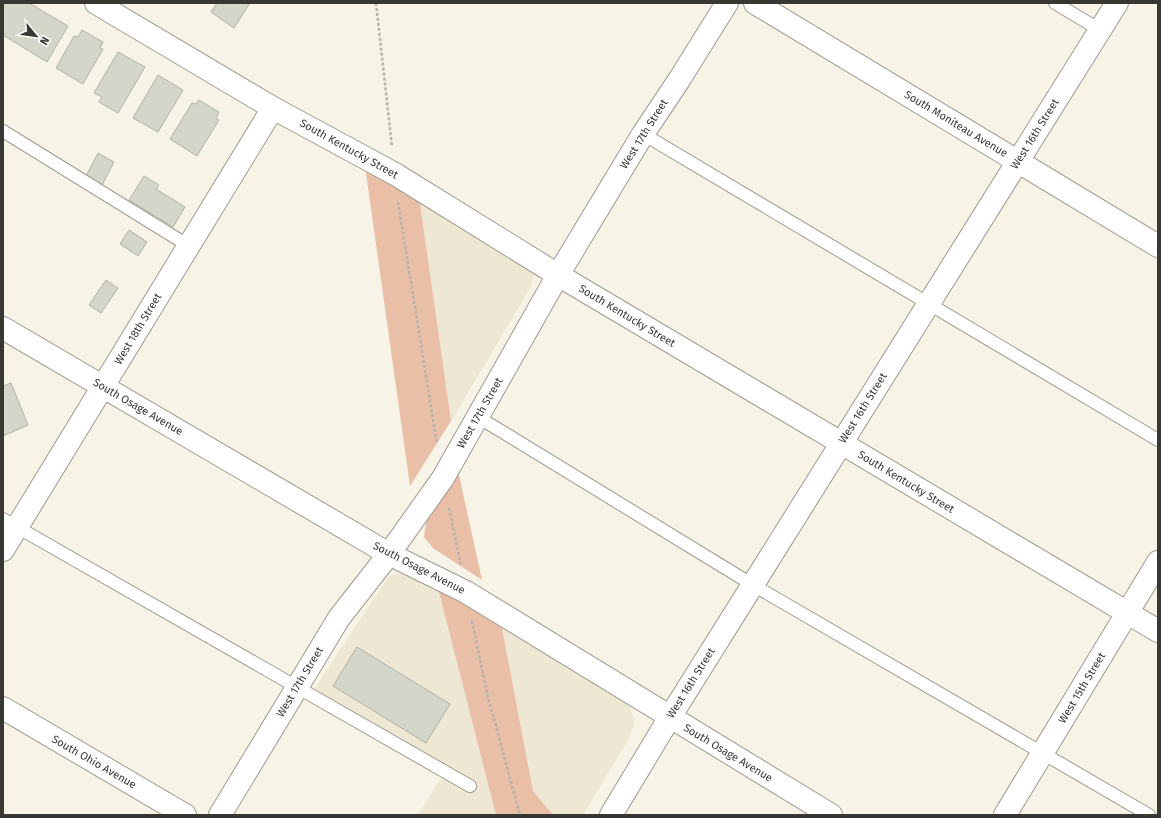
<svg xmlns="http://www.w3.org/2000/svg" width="1161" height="818" font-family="'Fira Sans',sans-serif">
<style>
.built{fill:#ede7d4}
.green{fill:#e9bfa8}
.building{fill:#d4d6c9;stroke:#b0b2a5}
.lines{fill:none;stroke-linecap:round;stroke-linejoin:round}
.service-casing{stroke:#9f9b90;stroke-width:14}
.minor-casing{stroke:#9f9b90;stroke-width:24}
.tertiary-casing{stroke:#9f9b90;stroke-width:24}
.secondary-casing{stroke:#9f9b90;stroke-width:24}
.path{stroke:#b6b3a9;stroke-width:2.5;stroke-dasharray:3 2;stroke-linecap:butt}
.service{stroke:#fff;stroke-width:12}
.minor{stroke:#fff;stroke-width:22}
.tertiary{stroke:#fff;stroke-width:22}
.secondary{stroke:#fff;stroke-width:22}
.labels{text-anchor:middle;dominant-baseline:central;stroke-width:3;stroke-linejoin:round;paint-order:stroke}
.street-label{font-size:11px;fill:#383732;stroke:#fff}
</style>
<rect width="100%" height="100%" fill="#f7f3e6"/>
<path class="built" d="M 419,196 L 527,263 L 534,275 L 531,287 L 451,421 Z
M 409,571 L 438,588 L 496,815 L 418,815 L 443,775 L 311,694 L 389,576 Z
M 502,628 L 629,705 L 635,721 L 630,737 L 583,815 L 553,815 L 533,791 Z"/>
<path class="green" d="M 365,166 L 419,196 L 451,421 L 410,486 Z
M 457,466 L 482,580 L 433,548 L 424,537 L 427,517 Z
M 438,588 L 502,628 L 533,791 L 553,815 L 496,815 Z"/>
<path class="building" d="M 3,3 L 29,3 L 68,26 L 47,62 L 3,35 Z
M 217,3 L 250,3 L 234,28 L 211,12 Z
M 82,30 L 103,42 L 100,48 L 103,49 L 83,84 L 56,68 L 74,36 L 78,37 Z
M 118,52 L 145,67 L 118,113 L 99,102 L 102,97 L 94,93 Z
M 158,75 L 183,90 L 158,132 L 133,118 Z
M 199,100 L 219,112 L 216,118 L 219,120 L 197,156 L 170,139 L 192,103 L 196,104 Z
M 98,153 L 114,162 L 101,187 L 85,178 Z
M 144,176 L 159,185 L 156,189 L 185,207 L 173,227 L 129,200 Z
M 129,230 L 147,242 L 138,256 L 120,244 Z
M 106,280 L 118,288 L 101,313 L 89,305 Z
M 11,383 L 28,425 L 3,436 L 3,386 Z
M 357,647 L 450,704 L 426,743 L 333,686 Z"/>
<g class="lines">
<defs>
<path id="service" d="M 1055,3 L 1100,30
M 3,131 L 189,246
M 643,134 L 1158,440
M 478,417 L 753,585 L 1149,815
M 3,519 L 470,786"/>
<path id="minor" d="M 96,3 L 273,108 L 395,174 L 558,275 L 1158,631
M 755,3 L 1158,246
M 3,328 L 389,554 L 466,592 L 831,815
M 3,550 L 273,108
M 220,815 L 339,618 L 389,554 L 443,478 L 558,275 L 643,134 L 679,80 L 727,3
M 1005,815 L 1158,562"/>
<path id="tertiary" d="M 3,708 L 185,815"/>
<path id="secondary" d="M 611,815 L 670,717 L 1117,3"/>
</defs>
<use href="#service" class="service-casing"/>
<use href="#minor" class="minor-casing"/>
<use href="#tertiary" class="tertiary-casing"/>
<use href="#secondary" class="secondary-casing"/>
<path class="path" d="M 376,3 L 392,147
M 398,202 L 437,444
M 449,508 L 461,566
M 472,621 L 487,693 L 520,815"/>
<use href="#service" class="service"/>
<use href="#minor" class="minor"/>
<use href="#tertiary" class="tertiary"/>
<use href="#secondary" class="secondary"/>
</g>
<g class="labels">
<g class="street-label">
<text transform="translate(956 124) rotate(31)">South Moniteau Avenue</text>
<text transform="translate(644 134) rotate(-58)">West 17th Street</text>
<text transform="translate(1035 134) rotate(-58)">West 16th Street</text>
<text transform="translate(349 149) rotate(29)">South Kentucky Street</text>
<text transform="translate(627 316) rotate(31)">South Kentucky Street</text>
<text transform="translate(138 329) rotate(-59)">West 18th Street</text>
<text transform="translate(138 407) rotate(30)">South Osage Avenue</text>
<text transform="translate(863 408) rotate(-58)">West 16th Street</text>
<text transform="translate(480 413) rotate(-60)">West 17th Street</text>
<text transform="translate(906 482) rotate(31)">South Kentucky Street</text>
<text transform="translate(419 568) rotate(27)">South Osage Avenue</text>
<text transform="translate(300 682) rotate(-59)">West 17th Street</text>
<text transform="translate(691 683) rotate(-58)">West 16th Street</text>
<text transform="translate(1082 688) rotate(-59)">West 15th Street</text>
<text transform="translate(728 753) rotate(31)">South Osage Avenue</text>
<text transform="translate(94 762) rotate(30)">South Ohio Avenue</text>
</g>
</g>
<rect width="1161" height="818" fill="none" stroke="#383732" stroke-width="8"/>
<g transform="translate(36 36) rotate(119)" stroke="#ffffff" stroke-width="3" paint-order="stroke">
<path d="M0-3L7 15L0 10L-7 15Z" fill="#383732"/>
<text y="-6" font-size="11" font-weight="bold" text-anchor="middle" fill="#383732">N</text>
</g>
</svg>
